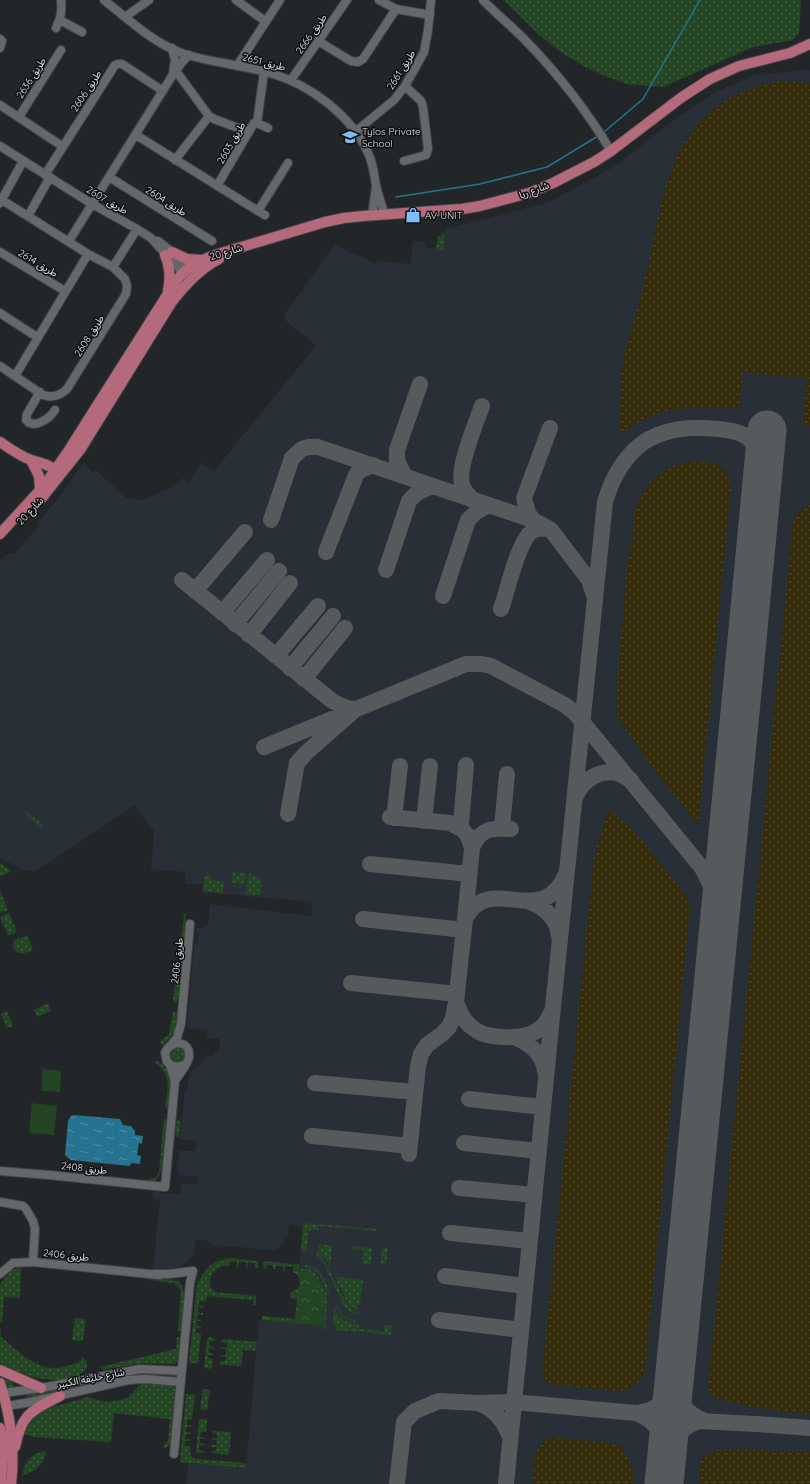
<svg xmlns="http://www.w3.org/2000/svg" width="810" height="1484" font-family="Quicksand,'Noto Sans Arabic',sans-serif">
<style>
.built{fill:#282f36}
.grass{fill:url(#grass-dots)}
.forest{fill:url(#forest-crowns)}
.sand{fill:url(#sand-dots)}
.garden{fill:#234523}
.water{fill:url(#water-ripples)}
.lines{fill:none;stroke-linecap:round;stroke-linejoin:round}
.stream{stroke:#25738e;stroke-width:1.5}
.taxiway{stroke:#575a5c;stroke-width:16}
.runway{stroke:#575a5c;stroke-width:39}
.minor-casing{stroke:#414345;stroke-width:10}
.major-casing{stroke:#414345;stroke-width:12}
.minor{stroke:#65686b;stroke-width:8}
.major{stroke:#b5697d;stroke-width:10}
.labels{text-anchor:middle;dominant-baseline:central;stroke-width:3;stroke-linejoin:round;paint-order:stroke}
.street-label{font-size:10px;fill:#e5e6e8;stroke:#0e0f10}
.poi-label{font-size:10px;fill:#e5e6e8;stroke:#0e0f10;text-anchor:start}
</style>
<defs>
<pattern id="grass-dots" width="8" height="8" patternUnits="userSpaceOnUse"><rect width="8" height="8" fill="#234523"/><path d="M2 2h.1M6 6h.1" fill="none" stroke="#436043" stroke-width="1.8" stroke-linecap="round"/></pattern>
<pattern id="forest-crowns" width="20" height="18" patternUnits="userSpaceOnUse"><rect width="20" height="18" fill="#234523"/><path d="M2 6a3 3 0 1 1 6 0M12 15a3 3 0 1 1 6 0" fill="none" stroke="#436043"/></pattern>
<pattern id="sand-dots" width="8" height="8" patternUnits="userSpaceOnUse"><rect width="8" height="8" fill="#352c0b"/><path d="M2 2h.1M6 6h.1" fill="none" stroke="#524b2f" stroke-width="1.8" stroke-linecap="round"/></pattern>
<pattern id="water-ripples" width="26" height="14" patternUnits="userSpaceOnUse"><rect width="26" height="14" fill="#25738e"/><path d="M2 4q2-2 4 0t4 0M15 11q2-2 4 0t4 0" fill="none" stroke="#4f8ea3"/></pattern>
</defs>
<rect width="100%" height="100%" fill="#232628"/>
<path class="built" d="M 806,70 L 810,71 L 810,1484 L 186,1484 L 188,1463 L 246,1468 L 259,1320 L 322,1326 L 323,1311 L 299,1273 L 303,1226 L 289,1225 L 288,1237 L 285,1237 L 284,1246 L 273,1250 L 213,1245 L 206,1240 L 196,1240 L 194,1254 L 187,1262 L 176,1269 L 168,1270 L 153,1269 L 160,1199 L 152,1198 L 153,1192 L 180,1194 L 181,1183 L 197,1184 L 198,1177 L 178,1175 L 179,1151 L 196,1151 L 197,1141 L 180,1140 L 185,1090 L 187,1089 L 190,1072 L 200,1064 L 207,1055 L 211,1057 L 215,1051 L 217,1052 L 220,1044 L 219,1038 L 210,1039 L 207,1035 L 207,1030 L 187,1028 L 194,944 L 198,944 L 199,933 L 196,933 L 196,928 L 204,928 L 204,926 L 208,926 L 210,904 L 311,916 L 312,902 L 202,892 L 203,884 L 185,884 L 185,872 L 151,869 L 154,831 L 134,805 L 40,868 L 33,871 L 24,870 L 0,858 L 0,560 L 11,552 L 14,554 L 39,526 L 37,524 L 60,496 L 83,463 L 93,473 L 96,470 L 126,498 L 145,500 L 160,492 L 172,488 L 183,478 L 189,483 L 201,463 L 214,471 L 314,348 L 315,345 L 286,321 L 284,315 L 335,245 L 376,264 L 377,261 L 411,264 L 412,243 L 413,243 L 414,240 L 425,242 L 426,248 L 444,250 L 446,229 L 550,202 L 617,165 L 670,123 L 712,94 L 754,75 Z"/>
<path class="grass" d="M 504,0 L 801,0 L 799,33 L 793,40 L 753,47 L 663,87 L 626,84 L 605,76 L 583,66 L 559,51 L 538,34 Z
M 445,233 L 444,250 L 434,249 L 436,246 L 438,237 Z
M 26,811 L 42,824 L 42,826 L 40,827 L 25,814 Z
M 0,863 L 11,871 L 0,876 Z
M 233,872 L 246,873 L 245,884 L 231,883 Z
M 248,873 L 262,880 L 261,895 L 246,894 Z
M 207,874 L 211,875 L 210,880 L 224,881 L 223,893 L 203,892 L 204,878 Z
M 0,890 L 8,910 L 0,913 Z
M 9,913 L 17,932 L 8,936 L 0,917 Z
M 184,914 L 186,914 L 184,942 L 181,942 Z
M 27,935 L 33,950 C 23,954 15,957 13,944 L 15,940 Z
M 180,957 L 182,957 L 179,999 L 175,1003 L 173,1001 L 176,974 L 179,974 Z
M 48,1003 L 50,1007 L 50,1011 L 37,1017 L 34,1010 Z
M 7,1011 L 13,1026 L 7,1028 L 1,1014 Z
M 173,1011 L 177,1013 C 176,1027 176,1038 161,1045 L 160,1042 L 169,1034 Z
M 180,1046 L 186,1052 L 185,1060 L 178,1064 L 171,1061 L 169,1053 L 172,1048 Z
M 156,1060 C 176,1073 170,1088 168,1109 L 165,1108 C 167,1090 173,1075 155,1063 Z
M 164,1119 L 167,1119 L 161,1173 L 155,1181 L 149,1182 L 149,1179 L 156,1178 L 159,1172 Z
M 177,1120 L 181,1121 L 179,1138 L 175,1135 Z
M 306,1223 L 377,1229 L 377,1231 L 318,1226 L 318,1230 L 309,1230 L 307,1249 L 305,1251 L 301,1251 L 303,1226 Z
M 319,1244 L 332,1246 L 330,1267 L 327,1261 L 318,1251 Z
M 352,1246 L 372,1248 L 371,1265 L 362,1264 L 363,1250 L 352,1249 Z
M 382,1248 L 388,1248 L 386,1264 L 381,1264 Z
M 317,1252 L 325,1262 L 347,1305 L 353,1310 L 357,1312 L 358,1314 L 350,1312 L 344,1306 L 322,1261 L 316,1255 Z
M 230,1258 L 258,1261 L 258,1268 L 255,1268 L 255,1263 L 248,1263 L 248,1268 L 246,1267 L 246,1262 L 239,1262 L 238,1267 L 236,1267 L 237,1262 L 230,1261 L 229,1266 C 215,1264 202,1282 215,1292 L 256,1296 L 256,1305 L 253,1305 L 254,1300 L 207,1296 L 206,1301 L 199,1301 L 199,1306 L 203,1306 L 203,1308 L 198,1307 L 198,1312 L 203,1313 L 203,1315 L 198,1314 L 197,1319 L 202,1320 L 202,1321 L 197,1321 L 197,1326 L 202,1327 L 201,1328 L 196,1328 L 196,1333 L 201,1334 L 198,1363 L 189,1363 L 196,1291 C 200,1272 211,1260 230,1258 Z
M 263,1261 L 293,1264 L 293,1267 L 285,1266 L 285,1271 L 283,1271 L 283,1266 L 276,1266 L 275,1270 L 273,1270 L 273,1265 L 266,1265 L 265,1269 L 263,1267 Z
M 305,1265 C 321,1266 324,1279 330,1292 L 328,1293 C 322,1282 319,1268 305,1267 Z
M 17,1268 L 21,1268 L 20,1298 L 4,1297 L 2,1322 L 0,1322 L 0,1285 L 10,1272 Z
M 300,1269 L 309,1269 L 316,1274 L 327,1295 L 326,1329 L 322,1329 L 323,1311 L 299,1273 Z
M 149,1277 C 157,1278 169,1278 177,1281 C 190,1287 182,1319 181,1331 L 178,1331 L 181,1290 L 174,1283 L 148,1280 Z
M 335,1277 L 363,1280 L 360,1305 L 358,1305 L 357,1310 L 350,1306 L 348,1303 Z
M 336,1305 L 344,1316 L 356,1321 L 356,1323 L 342,1317 L 335,1306 Z
M 334,1308 C 340,1320 347,1323 359,1325 L 359,1329 L 384,1331 L 384,1325 L 391,1326 L 391,1335 L 336,1330 L 336,1326 L 333,1325 Z
M 75,1318 L 86,1319 L 83,1341 L 72,1340 Z
M 0,1329 L 1,1329 L 1,1337 C 27,1359 45,1379 81,1361 L 82,1357 L 87,1361 L 87,1368 C 70,1391 20,1376 0,1363 Z
M 177,1337 L 180,1338 L 178,1361 L 175,1364 L 142,1363 L 107,1369 L 104,1370 L 100,1367 L 176,1349 Z
M 209,1337 L 215,1339 L 214,1341 L 210,1341 L 209,1346 L 214,1347 L 214,1349 L 209,1348 L 209,1353 L 213,1354 L 213,1355 L 208,1355 L 208,1358 L 213,1359 L 212,1368 L 210,1369 L 204,1367 L 207,1340 Z
M 223,1339 L 257,1342 L 256,1351 L 243,1350 L 241,1366 L 220,1365 L 220,1361 L 225,1361 L 226,1357 L 220,1356 L 221,1355 L 226,1355 L 226,1349 L 221,1349 L 221,1347 L 227,1348 L 227,1343 L 222,1342 Z
M 134,1372 L 177,1375 L 175,1376 C 155,1374 137,1374 118,1378 C 112,1380 105,1383 99,1381 Z
M 3,1378 L 12,1381 L 14,1387 L 8,1389 Z
M 91,1382 L 91,1385 L 26,1399 L 26,1393 Z
M 146,1382 L 171,1384 L 175,1389 L 172,1442 L 166,1448 L 162,1447 L 168,1441 L 170,1419 L 114,1413 L 111,1442 L 33,1437 L 25,1434 L 25,1431 L 30,1421 L 45,1409 L 88,1397 L 105,1402 L 120,1400 L 127,1398 L 140,1385 Z
M 203,1389 L 210,1390 L 207,1410 L 200,1409 Z
M 186,1394 L 195,1395 L 192,1420 L 187,1420 L 187,1425 L 192,1425 L 192,1427 L 186,1427 L 186,1432 L 191,1432 L 191,1434 L 186,1434 L 185,1439 L 191,1439 L 190,1441 L 185,1441 L 185,1446 L 190,1446 C 190,1452 189,1456 196,1459 L 246,1463 L 246,1468 L 180,1462 Z
M 199,1419 L 207,1419 L 206,1432 L 201,1432 L 200,1437 L 205,1438 L 205,1439 L 200,1439 L 200,1443 L 205,1444 L 204,1446 L 199,1445 L 199,1450 L 204,1451 L 204,1453 L 196,1452 Z
M 213,1431 L 231,1432 L 229,1455 L 211,1453 L 211,1451 L 216,1451 L 216,1447 L 211,1447 L 211,1445 L 216,1445 L 217,1440 L 212,1440 L 212,1438 L 217,1439 L 217,1434 L 212,1433 Z
M 43,1451 L 46,1451 C 44,1466 35,1471 22,1476 C 24,1462 30,1455 43,1451 Z"/>
<path class="forest" d="M 293,1264 L 300,1264 L 299,1273 L 312,1274 L 323,1296 L 322,1326 L 262,1320 L 262,1316 L 295,1319 L 297,1299 L 290,1298 L 290,1293 L 297,1289 L 300,1284 L 298,1275 L 293,1272 Z"/>
<path class="sand" d="M 784,81 L 810,83 L 810,425 L 803,425 L 807,378 L 743,372 L 738,409 C 690,405 661,404 620,434 C 620,420 620,406 621,392 C 621,385 620,377 621,370 C 627,340 639,310 645,279 C 666,187 670,99 784,81 Z
M 689,462 C 711,461 729,462 731,489 L 698,825 L 654,770 L 621,722 L 619,717 L 617,705 L 621,637 L 627,569 L 637,505 L 650,483 L 657,476 L 674,466 Z
M 810,503 L 810,1414 C 788,1412 722,1406 708,1392 L 793,522 L 799,512 Z
M 607,811 C 624,813 671,876 683,892 L 687,898 L 690,906 L 645,1370 C 642,1383 629,1390 617,1391 L 550,1384 L 545,1380 L 542,1374 L 594,858 Z
M 553,1437 L 618,1444 L 622,1448 L 633,1469 L 633,1484 L 533,1484 C 534,1467 532,1442 553,1437 Z
M 736,1450 L 810,1452 L 810,1484 L 699,1484 L 701,1459 L 703,1456 L 717,1452 Z"/>
<path class="garden" d="M 42,1069 L 61,1071 L 60,1092 L 42,1091 Z
M 32,1103 L 57,1106 L 54,1135 L 29,1133 Z"/>
<path class="water" d="M 74,1115 L 120,1119 L 123,1125 L 131,1126 L 135,1131 L 135,1135 L 143,1136 L 142,1144 L 139,1143 L 137,1155 L 141,1156 L 140,1164 L 131,1163 L 130,1166 L 71,1160 L 65,1155 L 68,1121 L 71,1116 Z"/>
<g class="lines">
<path class="stream" d="M 603,133 L 643,99 L 700,0
M 396,197 L 480,184 L 547,167 L 598,136"/>
<path class="taxiway" d="M 405,476 L 397,461 L 397,450 L 420,384
M 473,500 C 469,496 465,492 463,487 C 455,471 476,424 482,406
M 271,520 L 292,458 L 302,449 L 309,447 L 318,447 L 533,520 L 551,530 L 589,580 L 595,598
M 533,520 L 528,513 L 524,498 L 550,428
M 326,552 L 356,475 L 359,471 L 373,465
M 386,570 L 409,501 C 415,493 423,489 433,486
M 182,580 L 331,700 C 339,705 346,709 356,709 L 307,752 L 297,763 L 288,814
M 195,591 L 245,532
M 443,596 L 468,520 L 476,512 L 488,505
M 501,609 C 507,592 518,542 531,532 C 537,527 544,528 551,530
M 222,613 L 267,560
M 235,624 L 279,571
M 249,635 L 290,583
M 276,656 L 318,606
M 290,668 L 333,616
M 304,679 L 345,628
M 264,747 L 466,664 L 482,664 L 491,666 L 565,705 L 575,713 L 702,868 L 714,892 L 719,921
M 576,796 C 583,779 601,768 620,774 C 623,776 627,778 631,780
M 390,817 L 450,823 L 463,830 L 468,836 L 472,848 L 465,919 C 490,870 541,932 566,874
M 394,818 L 400,766
M 424,821 L 430,766
M 461,824 L 466,765
M 502,828 L 507,774
M 472,848 C 480,828 492,828 511,829
M 370,864 L 469,874
M 530,902 C 546,908 557,919 559,936
M 363,919 L 464,930
M 351,983 L 457,994
M 456,1002 C 460,1012 464,1022 473,1028 C 481,1035 492,1036 502,1037 C 524,1038 542,1035 551,1013
M 516,1038 C 530,1044 543,1054 545,1071
M 315,1083 L 415,1092
M 469,1099 L 543,1107
M 312,1136 L 410,1146
M 464,1143 L 538,1151
M 409,1154 L 418,1066 L 421,1054 L 427,1045 L 442,1034 L 449,1027 L 453,1018 L 456,1002 L 465,919
M 459,1188 L 534,1195
M 450,1233 L 529,1241
M 445,1276 L 525,1286
M 439,1320 L 521,1330
M 674,1381 C 678,1403 684,1412 705,1421
M 478,1403 C 495,1409 504,1421 510,1437
M 636,1413 C 658,1411 666,1401 674,1381
M 667,1457 C 671,1438 680,1427 700,1421 L 771,1425 L 810,1428
M 397,1484 L 404,1422 L 415,1411 L 439,1401 L 477,1403 L 513,1402 L 636,1413 C 659,1423 665,1435 666,1459
M 506,1484 L 553,1007 L 605,502 C 612,478 623,457 644,442 C 648,439 653,437 658,435 C 678,427 696,427 718,429 C 728,430 738,431 747,437 C 756,444 760,455 763,466"/>
<path class="runway" d="M 664,1484 L 742,692 L 767,430"/>
<defs>
<path id="minor" d="M 104,0 C 128,19 154,44 184,54 C 213,63 244,65 273,74 C 310,85 352,116 368,153 C 373,163 374,174 376,185 C 378,195 382,204 384,214
M 236,0 L 265,21
M 379,0 L 396,9 L 430,15
M 483,0 C 497,15 513,27 527,42 C 558,74 588,113 611,151
M 125,17 L 149,0
M 60,20 L 82,32
M 56,28 C 61,18 62,11 61,0
M 0,39 L 2,41 L 0,48
M 318,41 L 351,61 L 358,62 L 363,59 L 396,9
M 172,48 L 175,60 L 173,73
M 237,66 L 280,0
M 176,71 L 209,116 L 214,119 L 249,132
M 291,80 L 347,0
M 0,105 L 62,146
M 19,117 L 61,50
M 257,123 L 264,72
M 355,132 L 394,100 L 405,86 L 424,52 L 428,30 L 431,0
M 136,135 L 258,211
M 0,146 L 92,204 L 137,229 L 151,238 L 183,273 L 187,275
M 175,160 L 206,120
M 404,161 L 426,155 L 428,149 L 423,107 L 421,101 L 405,86
M 45,175 L 115,65 L 118,64 L 122,64 L 163,91
M 109,177 L 212,241
M 217,186 L 254,123 L 257,123 L 268,128
M 0,203 L 23,161
M 265,215 L 258,211 L 288,163
M 372,215 L 376,187
M 28,216 L 50,177
M 69,241 L 172,76 L 183,61 L 189,55
M 158,241 L 172,252 L 186,270
M 0,252 L 65,291
M 113,267 L 137,229
M 0,313 L 37,337
M 0,366 L 43,395 C 52,398 60,396 67,389 L 126,294 L 127,286 L 125,279 L 113,267 L 88,254 L 2,200
M 15,376 L 88,254
M 40,392 L 27,414 L 26,420 C 34,430 50,418 55,410
M 172,1044 L 177,1038 L 181,1024 L 190,924
M 175,1081 C 179,1074 188,1065 189,1057 C 191,1041 171,1038 165,1053 L 167,1062 C 173,1068 179,1068 186,1064
M 0,1171 L 49,1175 L 165,1187 L 175,1081 L 170,1065
M 0,1202 L 23,1206 L 26,1209 L 33,1221 L 35,1229 L 33,1262
M 0,1274 L 13,1263 L 33,1262 L 159,1275
M 155,1274 L 169,1274 L 193,1271 L 190,1283 L 174,1454
M 3,1393 L 41,1388 L 140,1369 L 182,1371
M 7,1406 L 31,1402 L 128,1380 L 145,1379 L 181,1382"/>
<path id="major" d="M 172,252 L 187,259 L 202,260
M 165,255 C 170,267 171,277 168,290
M 0,442 C 9,448 20,456 31,460 C 40,463 53,465 59,474
M 31,460 L 39,476 L 40,490
M 41,499 L 80,450 L 171,303 C 184,286 199,269 219,259
M 0,534 L 40,490 L 48,480 L 69,450 L 176,281 C 186,267 202,259 218,254 L 325,222 L 344,218 L 363,216 L 462,209 L 480,206 L 529,193 L 553,183 L 594,162 L 611,151 L 682,97 L 710,79 L 739,66 L 790,53 L 810,44
M 0,1370 L 41,1388
M 0,1383 C 11,1416 15,1449 11,1484
M 0,1428 L 3,1448 L 1,1484
M 15,1447 C 22,1413 31,1411 60,1396"/>
</defs>
<use href="#minor" class="minor-casing"/>
<use href="#major" class="major-casing"/>
<use href="#minor" class="minor"/>
<use href="#major" class="major"/>
</g>
<defs>
<symbol id="school-bare" viewBox="-9 -9 18 18"><path d="M0-5L7-2L0 1L-7-2ZM-4 1L0 2.5L4 1V4Q0 6-4 4Z" fill="#7dbef9" stroke="#0e0f10" stroke-width="2.5" paint-order="stroke"/></symbol>
<symbol id="shop-bare" viewBox="-9 -9 18 18"><path d="M-5-2.5h2.3a2.7 3.5 0 0 1 5.4 0H5L5.5 6h-11ZM-1.5-2.5h3a1.5 2.3 0 0 0-3 0Z" fill="#7dbef9" stroke="#0e0f10" stroke-width="2.5" paint-order="stroke"/></symbol>
</defs>
<g fill-rule="evenodd">
<use href="#school-bare" x="339" y="126" width="22" height="22"/>
<use href="#shop-bare" x="402" y="204" width="22" height="22"/>
</g>
<g class="labels">
<g class="street-label">
<text transform="translate(311 34) rotate(-55)">طريق 2666</text>
<text transform="translate(264 62) rotate(14)">طريق 2651</text>
<text transform="translate(401 70) rotate(-58)">طريق 2661</text>
<text transform="translate(31 78) rotate(-58)">طريق 2636</text>
<text transform="translate(86 91) rotate(-57)">طريق 2606</text>
<text transform="translate(231 143) rotate(-60)">طريق 2603</text>
<text transform="translate(534 190) rotate(-20)">شارع ريا</text>
<text transform="translate(107 200) rotate(30)">طريق 2607</text>
<text transform="translate(166 201) rotate(32)">طريق 2604</text>
<text transform="translate(226 252) rotate(-17)">شارع 20</text>
<text transform="translate(38 263) rotate(31)">طريق 2614</text>
<text transform="translate(89 336) rotate(-58)">طريق 2608</text>
<text transform="translate(30 511) rotate(-47)">شارع 20</text>
<text transform="translate(177 961) rotate(-84)">طريق 2406</text>
<text transform="translate(84 1168) rotate(6)">طريق 2408</text>
<text transform="translate(66 1255) rotate(6)">طريق 2406</text>
<text transform="translate(91 1378) rotate(-11)">شارع خليفة الكبير</text>
</g>
<g class="poi-label">
<text x="362" y="131">Tylos Private<tspan x="362" dy="12">School</tspan></text>
<text x="425" y="215">AV UNIT</text>
</g>
</g>
</svg>
